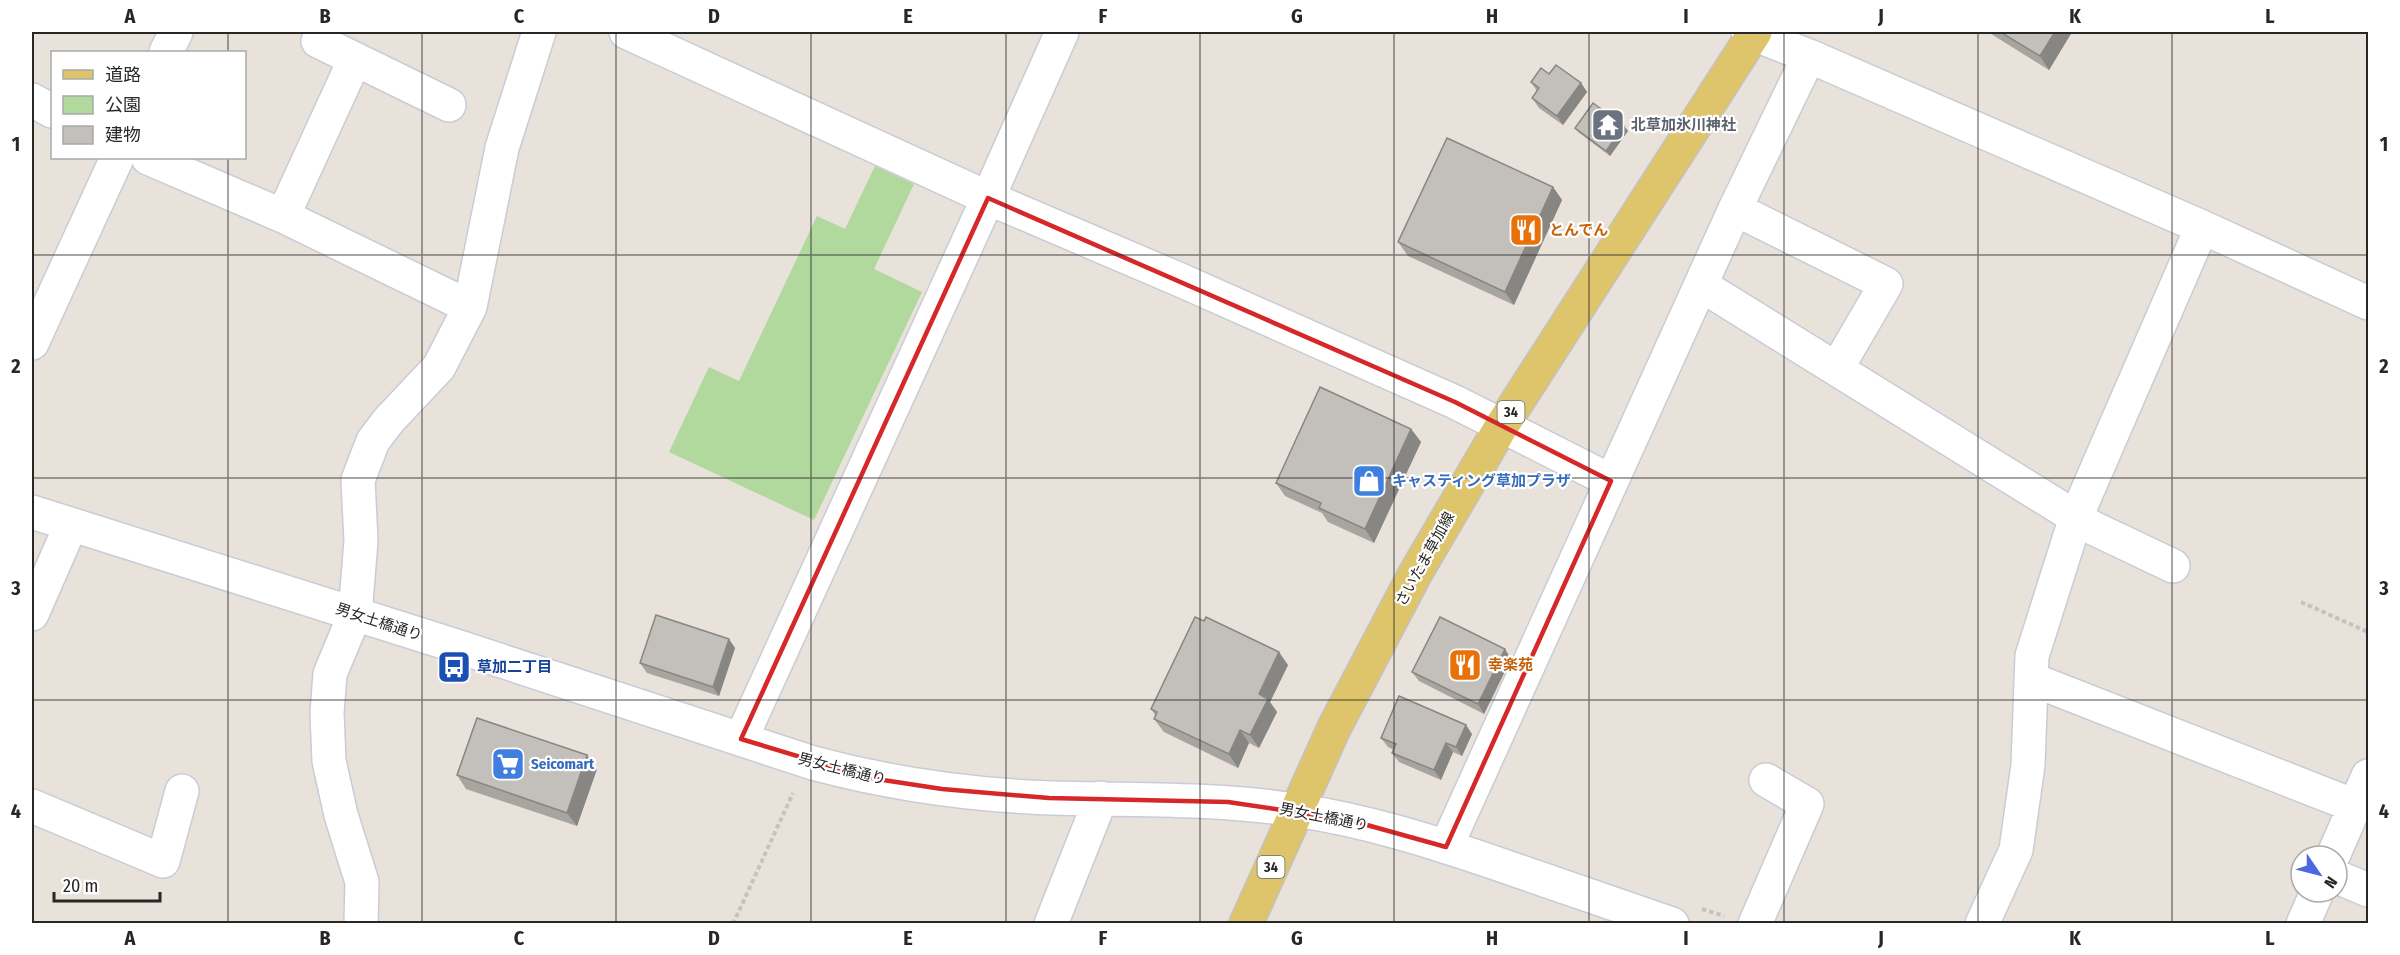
<svg xmlns="http://www.w3.org/2000/svg" width="2400" height="955" font-family="'Fira Sans Condensed','Noto Sans JP',sans-serif">
<style>
.green{fill:#b1d89d}
.lines{fill:none;stroke-linecap:round;stroke-linejoin:round}
.minor-casing{stroke:#c9ccd7;stroke-width:36}
.major-casing{stroke:#c3c3c3;stroke-width:36}
.path{stroke:#c3c3c3;stroke-width:4;stroke-dasharray:4.5 3;stroke-linecap:butt}
.minor{stroke:#fff;stroke-width:33}
.major{stroke:#dec46a;stroke-width:33}
.wall{fill:#a8a4a0}
.shaded-wall{fill:#888682}
.building{fill:#c3bfba;stroke:#888682;stroke-width:1.5}
.marked{fill:none;stroke:#d62828;stroke-width:4.5;stroke-linejoin:round}
.grid{fill:none;stroke:#272727;stroke-width:1.5;stroke-opacity:0.55}
.labels{text-anchor:middle;dominant-baseline:central;stroke-width:4.5;stroke-linejoin:round;paint-order:stroke}
.shield{fill:#fff;stroke:#686868;stroke-width:1.5}
.shield-label{font-size:14px;font-weight:bold;fill:#272727}
.worship-label{font-size:15px;font-weight:bold;fill:#5b616d;stroke:#fff;text-anchor:start}
.food-label{font-size:15px;font-weight:bold;fill:#c56008;stroke:#fff;text-anchor:start}
.shop-label{font-size:15px;font-weight:bold;fill:#366cbe;stroke:#fff;text-anchor:start}
.street-label{font-size:15px;fill:#272727;stroke:#fff}
.transit-label{font-size:15px;font-weight:bold;fill:#164399;stroke:#fff;text-anchor:start}
.neatline{fill:none;stroke:#272727;stroke-width:2}
.grid-label{font-size:20px;text-anchor:middle;font-weight:bold;fill:#272727}
</style>
<rect width="100%" height="100%" fill="#e8e2da"/>
<path class="green" d="M 875,166 L 914,184 L 874,269 L 922,292 L 814,520 L 669,452 L 709,367 L 739,381 L 817,216 L 845,229 Z"/>
<g class="lines">
<defs>
<path id="minor" d="M 626,32 L 988,198 L 1178,279 L 1455,402 L 1611,481
M 1748,32 L 1809,56 L 2202,227 L 2368,303
M 318,41 L 449,105
M 166,52 L 176,32
M 32,100 L 52,111
M 148,158 L 283,216 L 470,307
M 1735,209 L 1886,284 L 1837,368
M 283,216 L 355,59
M 1701,285 L 2093,528 L 2173,566
M 32,343 L 117,158
M 32,512 L 453,645 L 813,763 C 891,784 971,795 1051,798 C 1132,800 1214,798 1295,810 C 1365,820 1434,842 1501,865 C 1558,885 1615,904 1672,924
M 32,614 L 71,525
M 2031,679 L 2355,806
M 741,739 L 988,198 L 1062,32
M 32,806 L 163,861 L 182,791
M 1446,847 L 1735,209 L 1809,56
M 2333,856 L 2368,776
M 2337,877 L 2368,890
M 361,924 L 362,882 L 341,815 L 329,761 L 327,713 L 330,674 L 355,614 L 361,541 L 358,480 L 373,441 L 389,420 L 439,367 L 470,307 L 502,148 L 539,32
M 1051,924 L 1101,798
M 1755,924 L 1807,804 L 1766,780
M 1982,924 L 2016,850 L 2028,765 L 2032,656 L 2076,517 L 2202,227
M 2303,924 L 2317,892"/>
<path id="major" d="M 1246,924 L 1334,728 L 1415,574 L 1501,427 L 1755,32"/>
</defs>
<use href="#minor" class="minor-casing"/>
<use href="#major" class="major-casing"/>
<path class="path" d="M 2301,602 L 2368,632
M 1702,909 L 1724,916
M 733,924 L 793,793"/>
<use href="#minor" class="minor"/>
<use href="#major" class="major"/>
</g>
<path class="wall" d="M 1988,32 L 2072,32 L 2049,70 Z
M 1549,74 L 1581,83 L 1587,92 L 1563,125 L 1539,108 L 1532,98 L 1537,91 L 1531,82 Z
M 1624,126 L 1628,131 L 1610,156 L 1578,132 L 1575,128 Z
M 1553,187 L 1562,200 L 1514,305 L 1408,256 L 1398,242 Z
M 1411,429 L 1421,442 L 1374,543 L 1328,522 L 1322,513 L 1285,496 L 1276,483 Z
M 1204,621 L 1288,665 L 1270,702 L 1277,712 L 1259,748 L 1249,743 L 1238,768 L 1164,732 L 1154,719 L 1156,716 L 1151,709 Z
M 735,648 L 719,696 L 647,673 L 640,663 Z
M 1511,659 L 1484,714 L 1419,681 L 1412,672 Z
M 1472,734 L 1462,756 L 1453,752 L 1441,780 L 1399,762 L 1392,753 L 1394,750 L 1388,747 L 1381,738 Z
M 587,755 L 597,769 L 577,826 L 466,789 L 457,775 Z"/>
<path class="shaded-wall" d="M 2055,32 L 2072,32 L 2049,70 L 2040,56 Z
M 1581,83 L 1587,92 L 1563,125 L 1557,116 Z
M 1624,126 L 1628,131 L 1610,156 L 1606,151 Z
M 1553,187 L 1562,200 L 1514,305 L 1505,292 Z
M 1411,429 L 1421,442 L 1374,543 L 1365,529 Z
M 729,639 L 735,648 L 719,696 L 713,687 Z
M 1505,649 L 1511,659 L 1484,714 L 1478,704 Z
M 1279,652 L 1288,665 L 1270,702 L 1277,712 L 1259,748 L 1250,735 L 1259,694 Z
M 1466,725 L 1472,734 L 1462,756 L 1456,747 Z
M 1240,730 L 1249,743 L 1238,768 L 1229,754 Z
M 1446,743 L 1453,752 L 1441,780 L 1434,770 Z
M 587,755 L 597,769 L 577,826 L 567,813 Z"/>
<path class="building" d="M 2000,32 L 2055,32 L 2040,56 Z
M 1556,65 L 1581,83 L 1557,116 L 1532,98 L 1539,88 L 1531,82 L 1541,68 L 1549,74 Z
M 1593,103 L 1624,126 L 1606,151 L 1575,128 Z
M 1447,138 L 1553,187 L 1505,292 L 1398,242 Z
M 1320,387 L 1411,429 L 1365,529 L 1319,508 L 1321,503 L 1276,483 Z
M 656,615 L 729,639 L 713,687 L 640,663 Z
M 1195,617 L 1204,621 L 1206,617 L 1279,652 L 1259,694 L 1268,699 L 1250,735 L 1240,730 L 1229,754 L 1154,719 L 1157,712 L 1151,709 Z
M 1440,617 L 1505,649 L 1478,704 L 1412,672 Z
M 1399,696 L 1466,725 L 1456,747 L 1446,743 L 1434,770 L 1392,753 L 1396,744 L 1381,738 Z
M 477,718 L 587,755 L 567,813 L 457,775 Z"/>
<path class="marked" d="M 988,198 L 1455,402 L 1611,481 L 1446,847 L 1349,820 L 1228,802 L 1049,798 L 942,789 L 870,778 L 741,739 Z"/>
<path class="grid" d="M 228,32 L 228,52M 422,32 L 422,924M 616,32 L 616,924M 811,32 L 811,924M 1006,32 L 1006,924M 1200,32 L 1200,924M 1394,32 L 1394,924M 1589,32 L 1589,924M 1784,32 L 1784,924M 1978,32 L 1978,924M 2172,32 L 2172,924M 228,158 L 228,924M 32,255 L 2368,255M 32,478 L 2368,478M 32,700 L 2368,700"/>
<defs>
<symbol id="temple-square" viewBox="-11 -11 22 22"><rect x="-9" y="-9" width="18" height="18" rx="4" fill="#6b7280" stroke="#fff"/><path d="M0-6L5-2H3V0L6.5 2.5H4V6H1.5V3h-3V6H-4V2.5H-6.5L-3 0V-2H-5Z" fill="#fff"/></symbol>
<symbol id="restaurant-square" viewBox="-11 -11 22 22"><rect x="-9" y="-9" width="18" height="18" rx="4" fill="#e8710a" stroke="#fff"/><path d="M-5-6h1v4h1v-4h1v4h1v-4h1v5L-1.5 .5V6h-2V.5L-5-1ZM5-6V6H3V1.5H1.5Q1.5-4 5-6Z" fill="#fff"/></symbol>
<symbol id="shop-square" viewBox="-11 -11 22 22"><rect x="-9" y="-9" width="18" height="18" rx="4" fill="#3f7fe0" stroke="#fff"/><path d="M-5-2.5h2.3a2.7 3.5 0 0 1 5.4 0H5L5.5 6h-11ZM-1.5-2.5h3a1.5 2.3 0 0 0-3 0Z" fill="#fff"/></symbol>
<symbol id="bus-square" viewBox="-11 -11 22 22"><rect x="-9" y="-9" width="18" height="18" rx="4" fill="#1a4fb4" stroke="#fff"/><path d="M-5-6H5V4H4V6H2V4H-2V6H-4V4H-5ZM-3.5-4V0h7V-4ZM-3.5 1.2v1.5H-2V1.2ZM2 1.2v1.5H3.5V1.2Z" fill="#fff"/></symbol>
<symbol id="supermarket-square" viewBox="-11 -11 22 22"><rect x="-9" y="-9" width="18" height="18" rx="4" fill="#3f7fe0" stroke="#fff"/><path d="M-6-5.5h2.5l.6 2H6L4.5 2H-2.5L-4.4-4H-6ZM-1.5 3.2a1.3 1.3 0 1 0 .1 0ZM3 3.2a1.3 1.3 0 1 0 .1 0Z" fill="#fff"/></symbol>
</defs>
<g fill-rule="evenodd">
<use href="#temple-square" x="1589" y="106" width="38" height="38"/>
<use href="#restaurant-square" x="1507" y="211" width="38" height="38"/>
<use href="#shop-square" x="1350" y="462" width="38" height="38"/>
<use href="#restaurant-square" x="1446" y="646" width="38" height="38"/>
<use href="#bus-square" x="435" y="648" width="38" height="38"/>
<use href="#supermarket-square" x="489" y="745" width="38" height="38"/>
</g>
<g class="labels">
<g class="shield">
<rect x="1497.5" y="401" width="27" height="22" rx="4.5"/>
<rect x="1257.5" y="856" width="27" height="22" rx="4.5"/>
</g>
<g class="shield-label">
<text x="1511" y="412">34</text>
<text x="1271" y="867">34</text>
</g>
<g class="worship-label">
<text x="1631" y="125">北草加氷川神社</text>
</g>
<g class="food-label">
<text x="1549" y="230">とんでん</text>
<text x="1488" y="665">幸楽苑</text>
</g>
<g class="shop-label">
<text x="1392" y="481">キャスティング草加プラザ</text>
<text x="531" y="764">Seicomart</text>
</g>
<g class="street-label">
<text transform="translate(1425 559) rotate(-61)">さいたま草加線</text>
<text transform="translate(379 622) rotate(18)">男女土橋通り</text>
<text transform="translate(842 769) rotate(14)">男女土橋通り</text>
<text transform="translate(1324 817) rotate(11)">男女土橋通り</text>
</g>
<g class="transit-label">
<text x="477" y="667">草加二丁目</text>
</g>
</g>
<rect width="2400" height="955" fill="none" stroke="#ffffff" stroke-width="66"/>
<rect x="51" y="51" width="195" height="108" fill="#ffffff" stroke="#a9a9a9" stroke-width="1.5"/>
<rect x="63" y="70" width="30" height="9" fill="#dec46a" stroke="#a9a9a9" stroke-width="1.5"/>
<text x="105" y="81" font-size="18" fill="#272727">道路</text>
<rect x="63" y="96" width="30" height="18" fill="#b1d89d" stroke="#a9a9a9" stroke-width="1.5"/>
<text x="105" y="111" font-size="18" fill="#272727">公園</text>
<rect x="63" y="126" width="30" height="18" fill="#c3bfba" stroke="#a9a9a9" stroke-width="1.5"/>
<text x="105" y="141" font-size="18" fill="#272727">建物</text>
<g transform="translate(2319 874) rotate(125)"><circle r="28" fill="#ffffff" stroke="#a9a9a9" stroke-width="1.5"/>
<path d="M0-4.5L10 22L0 15L-10 22Z" fill="#4d67e2"/>
<text y="-9" font-size="16" font-weight="bold" text-anchor="middle" fill="#272727">N</text>
</g>
<path d="M54 892v9h106v-9" fill="none" stroke="#272727" stroke-width="3"/>
<text x="63" y="892" font-size="18" fill="#272727" stroke="#ffffff" stroke-width="4.5" paint-order="stroke">20 m</text>
<rect x="33" y="33" width="2334" height="889" class="neatline"/>
<g class="grid-label">
<text x="130" y="23">A</text>
<text x="325" y="23">B</text>
<text x="519" y="23">C</text>
<text x="714" y="23">D</text>
<text x="908" y="23">E</text>
<text x="1103" y="23">F</text>
<text x="1297" y="23">G</text>
<text x="1492" y="23">H</text>
<text x="1686" y="23">I</text>
<text x="1881" y="23">J</text>
<text x="2075" y="23">K</text>
<text x="2270" y="23">L</text>
<text x="16" y="151">1</text>
<text x="2384" y="151">1</text>
<text x="16" y="373">2</text>
<text x="2384" y="373">2</text>
<text x="16" y="595">3</text>
<text x="2384" y="595">3</text>
<text x="16" y="818">4</text>
<text x="2384" y="818">4</text>
<text x="130" y="945">A</text>
<text x="325" y="945">B</text>
<text x="519" y="945">C</text>
<text x="714" y="945">D</text>
<text x="908" y="945">E</text>
<text x="1103" y="945">F</text>
<text x="1297" y="945">G</text>
<text x="1492" y="945">H</text>
<text x="1686" y="945">I</text>
<text x="1881" y="945">J</text>
<text x="2075" y="945">K</text>
<text x="2270" y="945">L</text>
</g>
</svg>
